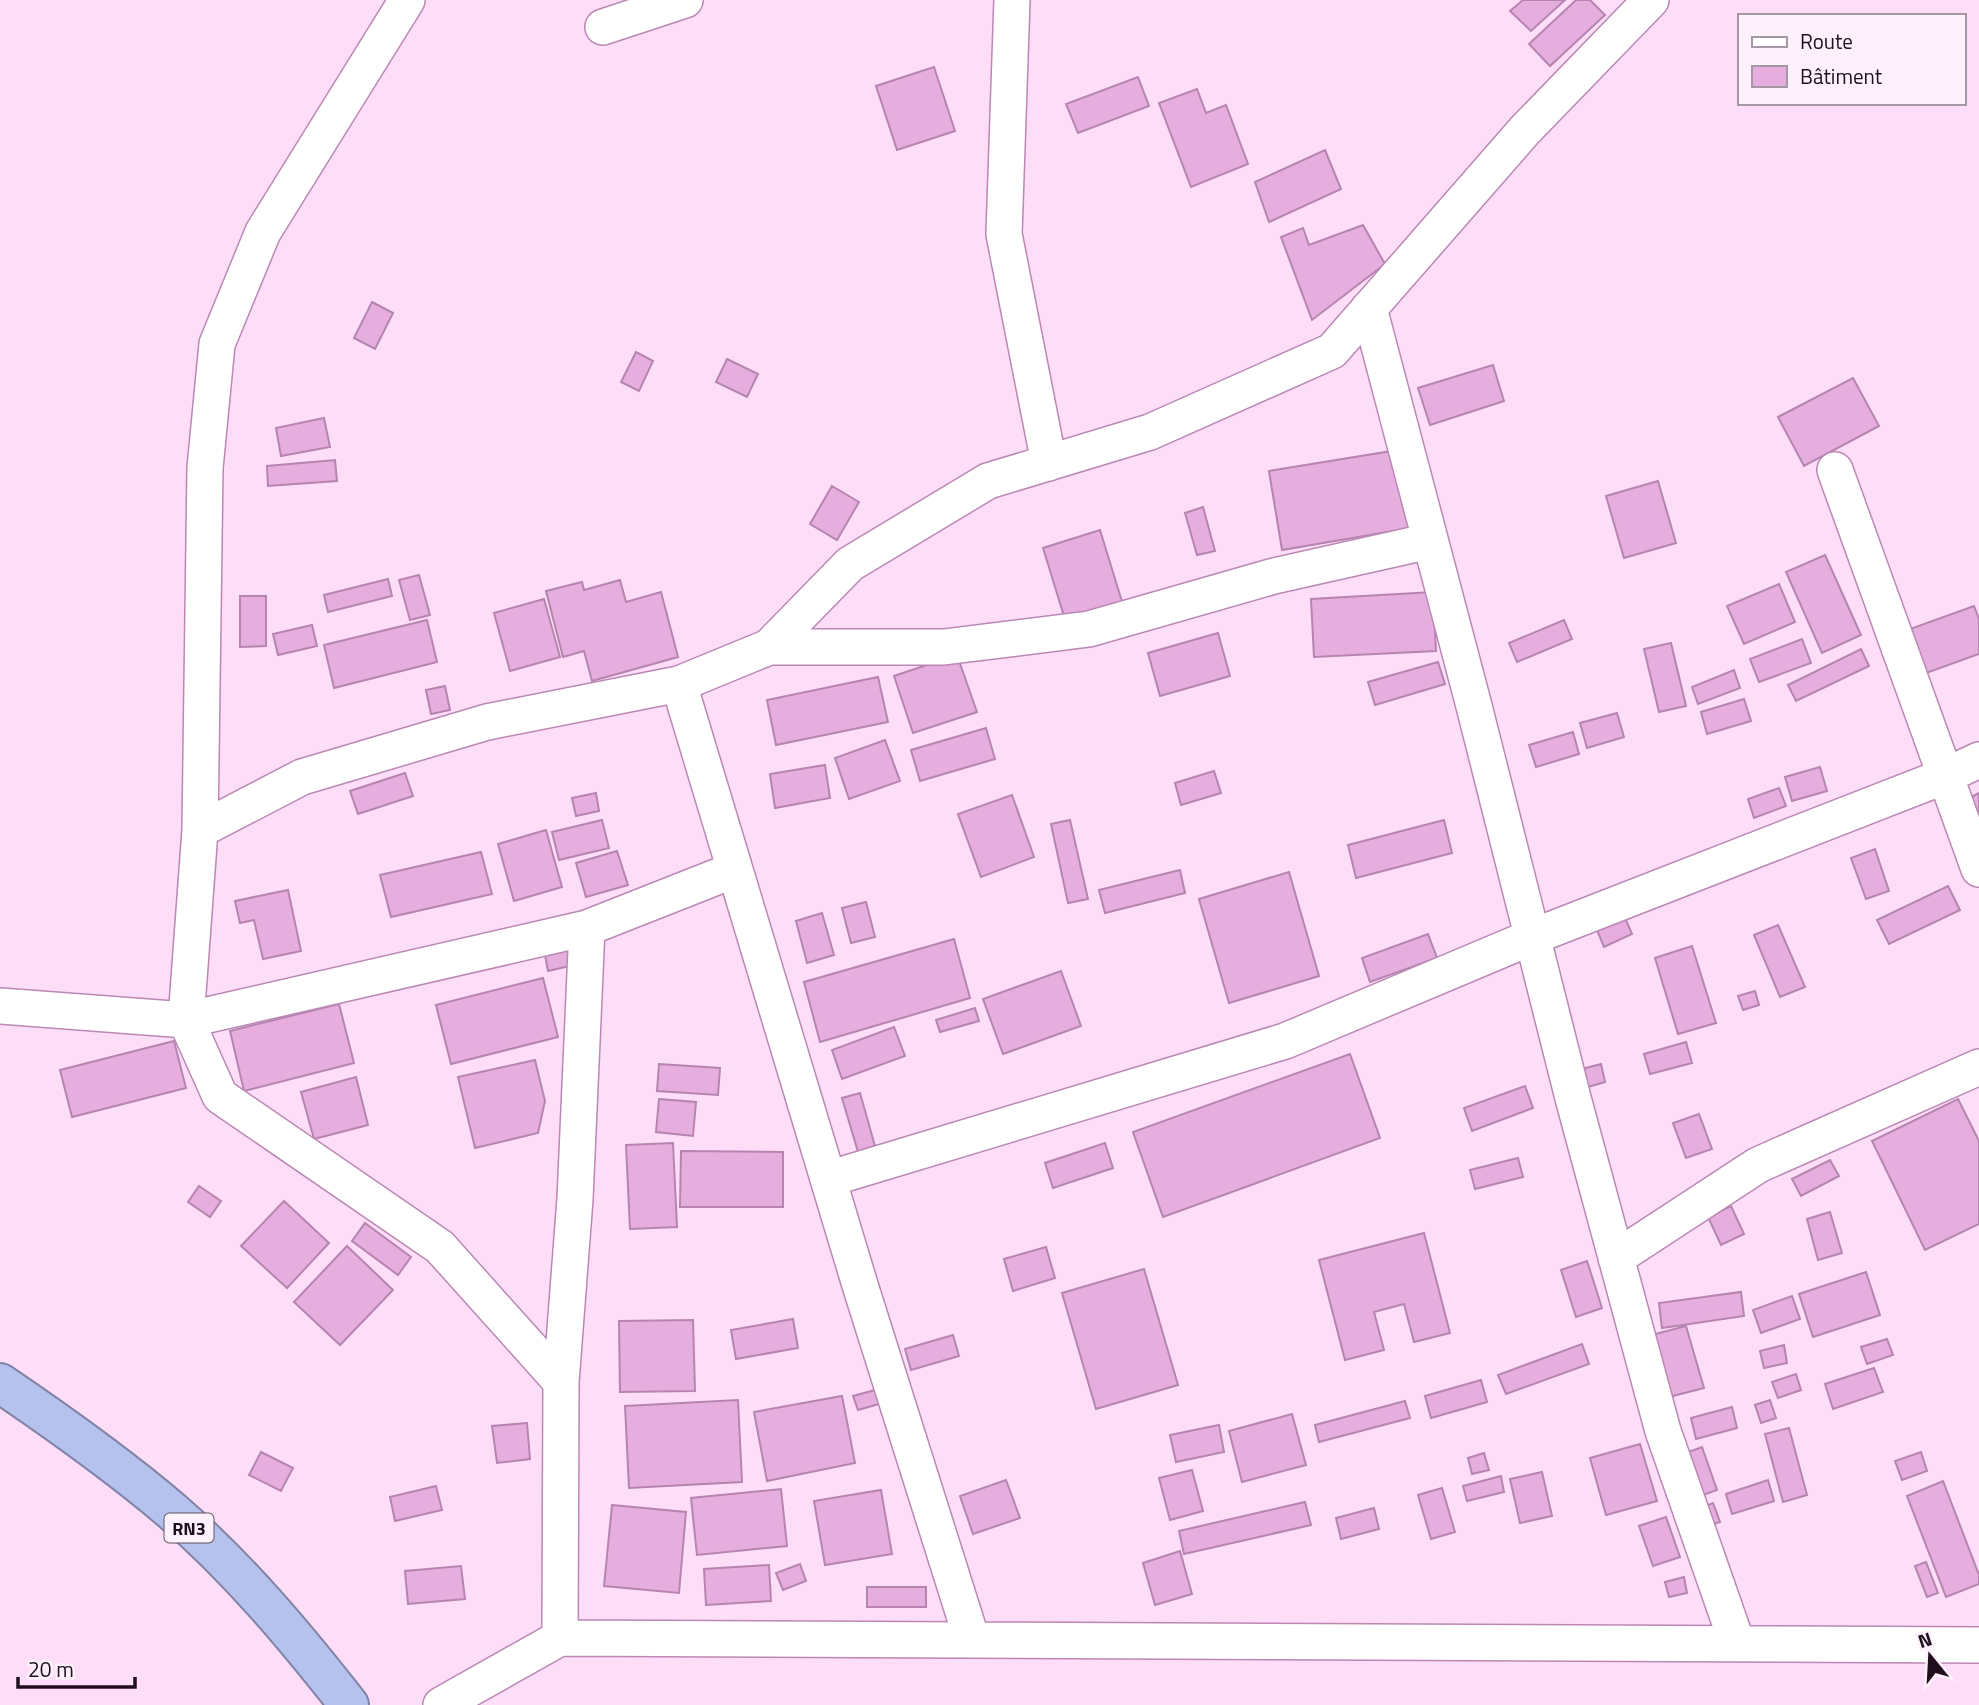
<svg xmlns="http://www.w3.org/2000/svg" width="1979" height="1705" font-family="'Titillium Web',sans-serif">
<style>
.building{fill:#e6aede;stroke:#b685af;stroke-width:2}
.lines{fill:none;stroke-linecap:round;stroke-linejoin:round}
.street-casing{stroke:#bb88b4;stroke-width:38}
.highway-casing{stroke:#8183a5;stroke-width:42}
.street{stroke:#fff;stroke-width:35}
.highway{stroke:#b5c2ee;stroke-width:38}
.labels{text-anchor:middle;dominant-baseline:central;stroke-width:5;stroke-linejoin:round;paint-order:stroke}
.shield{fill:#fdf2fb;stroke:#625260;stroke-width:2}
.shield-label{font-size:18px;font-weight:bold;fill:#200e1e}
</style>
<rect width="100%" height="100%" fill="#feddf9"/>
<path class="building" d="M 1523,0 L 1565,0 L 1531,31 L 1510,11 Z
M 1576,0 L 1590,0 L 1605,15 L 1550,66 L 1529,44 Z
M 934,67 L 955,131 L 897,150 L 876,86 Z
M 1138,77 L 1149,106 L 1078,133 L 1066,104 Z
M 1197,89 L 1206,113 L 1226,105 L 1248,164 L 1191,187 L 1159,103 Z
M 1325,150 L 1341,189 L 1269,222 L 1255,182 Z
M 1363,225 L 1385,264 L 1312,320 L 1281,237 L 1303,228 L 1309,245 Z
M 372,302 L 393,313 L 375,349 L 354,338 Z
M 636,352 L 653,361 L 639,391 L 621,382 Z
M 727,359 L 758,374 L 747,397 L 716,382 Z
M 1493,365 L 1504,401 L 1430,425 L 1418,388 Z
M 1853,378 L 1879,426 L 1804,466 L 1778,417 Z
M 324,418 L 330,447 L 281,456 L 276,428 Z
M 1398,450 L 1411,528 L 1282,550 L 1269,471 Z
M 335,460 L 337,481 L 268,486 L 267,466 Z
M 1658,481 L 1676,543 L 1624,558 L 1606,496 Z
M 832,486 L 859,502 L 837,540 L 810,524 Z
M 1203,507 L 1215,551 L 1197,555 L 1185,513 Z
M 1100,530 L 1124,608 L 1067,626 L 1043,548 Z
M 1825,555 L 1861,635 L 1822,653 L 1786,572 Z
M 419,575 L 430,615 L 410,620 L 399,580 Z
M 388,579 L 392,596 L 328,612 L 324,595 Z
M 620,580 L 626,602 L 661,592 L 678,657 L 592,681 L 584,651 L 563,657 L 546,591 L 582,582 L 584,590 Z
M 1779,584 L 1795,622 L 1744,644 L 1727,606 Z
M 1433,592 L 1436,651 L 1314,657 L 1311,599 Z
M 240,596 L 266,596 L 266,646 L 240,647 Z
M 544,599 L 560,657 L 510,671 L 494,613 Z
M 1974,606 L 1979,619 L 1979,654 L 1915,677 L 1899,633 Z
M 427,620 L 437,662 L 334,688 L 324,645 Z
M 1564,620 L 1572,639 L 1517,662 L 1509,643 Z
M 312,625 L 317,646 L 278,655 L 273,634 Z
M 1218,633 L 1230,676 L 1160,696 L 1148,653 Z
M 1802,639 L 1811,663 L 1759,682 L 1750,659 Z
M 1671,643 L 1686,706 L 1659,712 L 1644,649 Z
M 1861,649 L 1869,666 L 1796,701 L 1788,685 Z
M 957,655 L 977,712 L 913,733 L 894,676 Z
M 1438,662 L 1445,684 L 1375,705 L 1368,682 Z
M 1734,670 L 1740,688 L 1698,704 L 1692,687 Z
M 878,677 L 888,722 L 776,745 L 767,700 Z
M 445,686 L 450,710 L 431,714 L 426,690 Z
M 1744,699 L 1751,721 L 1707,734 L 1701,712 Z
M 1617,713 L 1624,737 L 1587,748 L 1580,723 Z
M 986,728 L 995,759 L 920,781 L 911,750 Z
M 1573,732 L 1579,754 L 1536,767 L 1529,745 Z
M 885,740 L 900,781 L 849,799 L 835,758 Z
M 825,765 L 830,798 L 775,808 L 770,774 Z
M 1820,767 L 1827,791 L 1792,801 L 1785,777 Z
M 1214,771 L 1221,793 L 1181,805 L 1175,783 Z
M 405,773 L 413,796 L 358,814 L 350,791 Z
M 1779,788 L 1786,806 L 1754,818 L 1748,799 Z
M 596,793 L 599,811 L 576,816 L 572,798 Z
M 1979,793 L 1979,841 L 1960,803 Z
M 1012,795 L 1034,857 L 981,877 L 958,814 Z
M 602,820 L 609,848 L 559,860 L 552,832 Z
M 1070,820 L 1088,899 L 1068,903 L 1051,824 Z
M 1444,820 L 1452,853 L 1356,878 L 1348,845 Z
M 546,830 L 562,887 L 514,901 L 498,844 Z
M 1875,849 L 1889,891 L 1866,899 L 1851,858 Z
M 617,851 L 628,885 L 586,897 L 576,863 Z
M 481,852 L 492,894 L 391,917 L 380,875 Z
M 1180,870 L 1185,893 L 1105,913 L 1099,890 Z
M 1289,872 L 1319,976 L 1229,1003 L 1199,899 Z
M 1948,886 L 1960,910 L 1889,944 L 1877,920 Z
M 288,890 L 301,951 L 263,959 L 254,920 L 240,923 L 235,901 Z
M 866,902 L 875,937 L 851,943 L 842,908 Z
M 1622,911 L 1632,934 L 1604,947 L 1594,923 Z
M 822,913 L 834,955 L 807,963 L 796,921 Z
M 1778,925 L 1805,987 L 1780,997 L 1754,935 Z
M 1428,934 L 1437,958 L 1370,982 L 1362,958 Z
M 954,939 L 970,998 L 820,1042 L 804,982 Z
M 1692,946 L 1716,1023 L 1678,1034 L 1655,958 Z
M 570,950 L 574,965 L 548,971 L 545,955 Z
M 1061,971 L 1081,1026 L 1003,1054 L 983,999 Z
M 543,978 L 558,1037 L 451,1064 L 436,1005 Z
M 1755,991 L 1759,1005 L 1743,1010 L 1738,996 Z
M 339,1004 L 354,1063 L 244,1091 L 230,1031 Z
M 975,1008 L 979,1021 L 940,1032 L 936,1020 Z
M 894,1027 L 905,1056 L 842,1079 L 832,1050 Z
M 174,1041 L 186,1088 L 72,1117 L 60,1070 Z
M 1686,1042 L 1692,1063 L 1650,1074 L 1644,1054 Z
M 1350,1054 L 1380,1138 L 1163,1217 L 1133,1132 Z
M 535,1060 L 545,1101 L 538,1133 L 475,1148 L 458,1077 Z
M 659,1064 L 720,1068 L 718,1095 L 657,1091 Z
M 1601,1064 L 1605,1082 L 1588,1087 L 1582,1069 Z
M 356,1077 L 368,1125 L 314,1139 L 301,1092 Z
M 1525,1086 L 1533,1108 L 1472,1131 L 1464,1108 Z
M 860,1093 L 875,1146 L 858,1152 L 842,1098 Z
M 659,1099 L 696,1102 L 693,1136 L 656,1132 Z
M 1958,1099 L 1979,1141 L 1979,1224 L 1925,1250 L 1872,1141 Z
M 1699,1114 L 1712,1149 L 1686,1158 L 1673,1123 Z
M 673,1143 L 677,1227 L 630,1229 L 626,1145 Z
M 1105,1143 L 1113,1168 L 1053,1188 L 1045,1163 Z
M 681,1151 L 783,1152 L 783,1207 L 680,1207 Z
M 1518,1158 L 1523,1177 L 1475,1189 L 1470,1170 Z
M 1830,1160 L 1839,1176 L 1801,1196 L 1792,1179 Z
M 199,1186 L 221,1201 L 210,1217 L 188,1202 Z
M 284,1201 L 329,1243 L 287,1288 L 241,1246 Z
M 1731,1206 L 1744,1234 L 1721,1245 L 1708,1217 Z
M 1830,1212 L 1842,1253 L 1818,1260 L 1807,1219 Z
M 365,1223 L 411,1257 L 398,1275 L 352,1241 Z
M 1424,1233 L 1450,1333 L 1414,1342 L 1404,1304 L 1374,1312 L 1384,1350 L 1345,1360 L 1319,1260 Z
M 347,1246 L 393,1290 L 340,1345 L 294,1302 Z
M 1046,1247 L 1055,1278 L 1013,1291 L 1004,1259 Z
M 1587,1261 L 1602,1308 L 1576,1317 L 1561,1270 Z
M 1144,1269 L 1178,1385 L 1096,1409 L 1062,1293 Z
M 1866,1272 L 1880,1315 L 1813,1337 L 1799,1294 Z
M 1741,1292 L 1744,1316 L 1662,1328 L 1659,1303 Z
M 1792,1296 L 1800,1319 L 1761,1333 L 1753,1310 Z
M 793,1319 L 798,1348 L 736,1359 L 731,1330 Z
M 693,1320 L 695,1391 L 620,1392 L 619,1321 Z
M 1686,1326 L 1704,1388 L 1661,1399 L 1644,1337 Z
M 953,1335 L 959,1356 L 911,1370 L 905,1349 Z
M 1887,1339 L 1893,1355 L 1867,1364 L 1861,1347 Z
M 1582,1344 L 1589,1364 L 1506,1394 L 1498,1375 Z
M 1784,1345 L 1787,1363 L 1764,1368 L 1760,1351 Z
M 1874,1368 L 1883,1392 L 1833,1409 L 1825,1384 Z
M 1796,1374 L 1801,1390 L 1778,1398 L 1772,1382 Z
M 1481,1380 L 1487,1402 L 1431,1418 L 1425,1396 Z
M 875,1390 L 879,1404 L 858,1410 L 853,1396 Z
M 842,1396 L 855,1463 L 767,1481 L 754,1412 Z
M 738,1400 L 742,1482 L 629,1488 L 625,1406 Z
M 1770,1400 L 1776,1418 L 1761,1423 L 1755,1405 Z
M 1405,1401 L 1410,1418 L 1319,1442 L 1315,1425 Z
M 1732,1407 L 1737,1428 L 1696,1439 L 1691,1418 Z
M 1292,1414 L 1306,1465 L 1242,1482 L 1229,1431 Z
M 527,1423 L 530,1459 L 497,1463 L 492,1426 Z
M 1219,1425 L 1224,1452 L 1176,1462 L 1170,1435 Z
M 1789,1428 L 1807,1495 L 1783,1502 L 1765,1434 Z
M 1640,1444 L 1657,1501 L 1606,1515 L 1590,1458 Z
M 1702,1447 L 1717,1490 L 1695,1498 L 1680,1455 Z
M 261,1452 L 293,1468 L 281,1491 L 249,1475 Z
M 1921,1452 L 1927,1471 L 1902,1480 L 1895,1461 Z
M 1484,1453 L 1489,1470 L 1472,1474 L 1468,1458 Z
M 1192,1470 L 1203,1511 L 1170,1520 L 1159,1478 Z
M 1542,1472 L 1552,1516 L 1520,1523 L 1510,1479 Z
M 1501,1476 L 1504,1492 L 1467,1501 L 1463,1486 Z
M 1006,1480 L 1020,1518 L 973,1534 L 960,1496 Z
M 1768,1480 L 1774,1501 L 1732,1514 L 1726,1494 Z
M 1943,1481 L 1979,1575 L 1979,1584 L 1946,1597 L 1907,1496 Z
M 436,1486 L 442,1510 L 395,1521 L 390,1497 Z
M 1442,1488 L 1455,1532 L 1431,1539 L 1418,1495 Z
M 781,1489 L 787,1546 L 697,1555 L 691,1498 Z
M 881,1490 L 892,1554 L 825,1565 L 814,1501 Z
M 1305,1502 L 1311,1525 L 1184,1554 L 1179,1531 Z
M 1713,1503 L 1720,1522 L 1703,1528 L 1696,1510 Z
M 612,1505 L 686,1512 L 679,1593 L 604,1586 Z
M 1374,1508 L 1379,1529 L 1341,1539 L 1336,1518 Z
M 1666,1517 L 1680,1557 L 1653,1566 L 1639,1526 Z
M 1180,1551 L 1192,1594 L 1155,1605 L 1143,1563 Z
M 1926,1562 L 1938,1593 L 1927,1597 L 1915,1566 Z
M 800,1564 L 806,1581 L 783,1590 L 776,1573 Z
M 769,1565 L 771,1601 L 706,1605 L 704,1569 Z
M 461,1566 L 465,1599 L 408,1604 L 405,1571 Z
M 1684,1577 L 1687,1593 L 1669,1597 L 1665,1582 Z
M 867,1587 L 926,1587 L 926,1607 L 867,1607 Z"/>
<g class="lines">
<defs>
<path id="street" d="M 407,0 L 263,232 L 217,344 L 205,468 L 200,830 L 186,1020 L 220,1096 L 440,1247 L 561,1382
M 1012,0 L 1004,234 L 1049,463
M 603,27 L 685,0
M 1369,308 L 1474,706 L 1573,1098 L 1663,1431 L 1737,1643
M 1835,470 L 1979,869
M 769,647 L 944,647 L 1089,629 L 1274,576 L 1430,541
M 679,684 L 860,1285 L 972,1640
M 200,830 L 302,777 L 487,722 L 679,684 L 769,647 L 850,564 L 988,481 L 1150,432 L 1332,351 L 1525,130 L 1651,0
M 0,1006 L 186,1020 L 587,928 L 734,870
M 828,1179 L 1285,1041 L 1532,937 L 1945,776 L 1979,760
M 1616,1258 L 1758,1165 L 1979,1067
M 560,1638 L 561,1382 L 575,1199 L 587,928
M 441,1705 L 560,1638 L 1979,1645"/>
<path id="highway" d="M 0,1383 C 59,1423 117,1464 172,1511 C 238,1568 295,1636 349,1705"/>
</defs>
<use href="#street" class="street-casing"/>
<use href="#highway" class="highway-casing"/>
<use href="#street" class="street"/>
<use href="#highway" class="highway"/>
</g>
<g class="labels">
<rect class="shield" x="164.5" y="1513.5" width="49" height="29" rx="5"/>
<g class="shield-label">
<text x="189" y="1528">RN3</text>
</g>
</g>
<rect x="1738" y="14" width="228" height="91" fill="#fdf2fb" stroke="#a597a3" stroke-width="2"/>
<rect x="1752" y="37" width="35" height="10" fill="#ffffff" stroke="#a597a3" stroke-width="2"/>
<text x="1800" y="49" font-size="21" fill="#200e1e">Route</text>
<rect x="1752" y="66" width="35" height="21" fill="#e6aede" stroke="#a597a3" stroke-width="2"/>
<text x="1800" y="84" font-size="21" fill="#200e1e">Bâtiment</text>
<g transform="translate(1930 1656) rotate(342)" stroke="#fdf2fb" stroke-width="5" paint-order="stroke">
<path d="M0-5L12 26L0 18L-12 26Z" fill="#200e1e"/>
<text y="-10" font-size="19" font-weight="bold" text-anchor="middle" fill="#200e1e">N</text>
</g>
<path d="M18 1677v10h117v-10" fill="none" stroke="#200e1e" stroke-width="3.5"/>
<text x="28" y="1677" font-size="21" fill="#200e1e" stroke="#fdf2fb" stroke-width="5" paint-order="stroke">20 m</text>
</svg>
